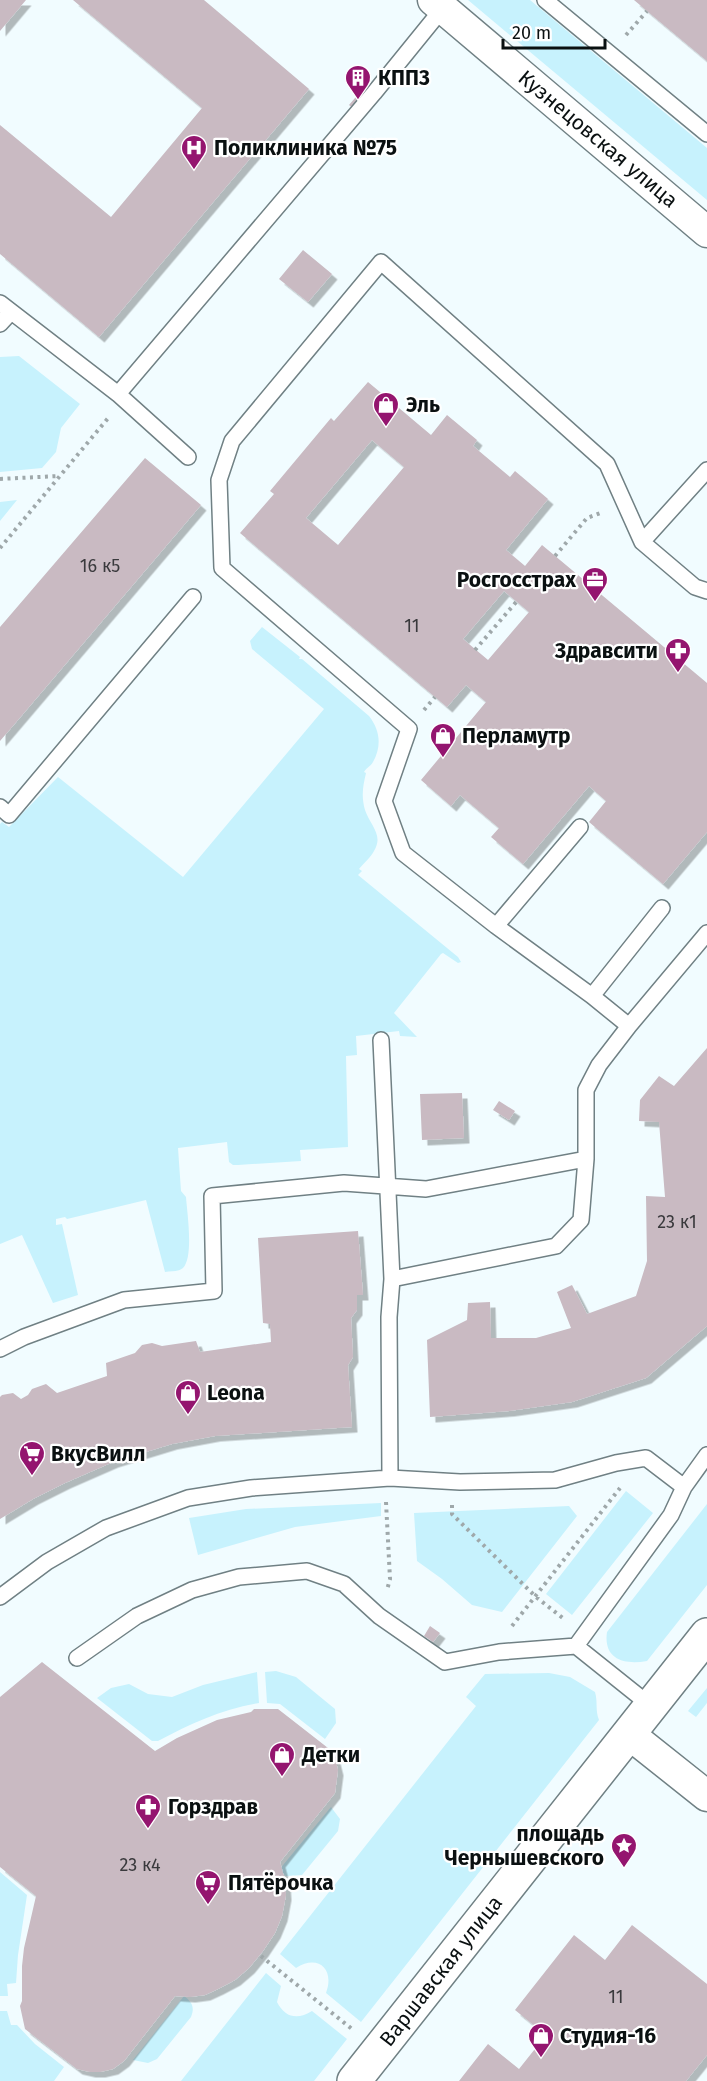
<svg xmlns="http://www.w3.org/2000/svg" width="707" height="2081" font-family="'Fira Sans',sans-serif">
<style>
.green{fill:#c7f2fd}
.building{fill:#c9bac2;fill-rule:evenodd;filter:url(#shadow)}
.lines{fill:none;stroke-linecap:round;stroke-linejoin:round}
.lane-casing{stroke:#708084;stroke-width:18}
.street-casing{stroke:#708084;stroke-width:33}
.secondary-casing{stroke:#708084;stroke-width:36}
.path{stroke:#9fa8aa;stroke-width:4;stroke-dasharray:3 4.5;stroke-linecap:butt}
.lane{stroke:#fff;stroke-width:15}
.street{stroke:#fff;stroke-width:30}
.secondary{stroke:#fff;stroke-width:33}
.labels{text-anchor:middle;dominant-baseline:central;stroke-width:4.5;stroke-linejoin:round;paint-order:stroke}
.number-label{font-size:18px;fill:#3a3a3d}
.poi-label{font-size:21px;font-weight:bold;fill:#0a1011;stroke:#fff;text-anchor:start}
.street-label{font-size:21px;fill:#0a1011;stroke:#fff}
</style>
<defs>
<filter id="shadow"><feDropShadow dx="5.5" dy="5.5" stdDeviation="0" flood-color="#0004"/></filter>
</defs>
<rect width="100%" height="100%" fill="#f1fcff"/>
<path class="green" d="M 468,0 L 530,0 L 707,148 L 707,200 Z
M 19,356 L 80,404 L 61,428 L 56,452 L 42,468 L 0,472 L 0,357 Z
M 17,500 L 0,521 L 0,502 Z
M 262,627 L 300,657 L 299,659 L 302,659 L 369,716 C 380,730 382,746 373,762 C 370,767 367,767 364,772 L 366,773 C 363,786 361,796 365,810 C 370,825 384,835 374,851 C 371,857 364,863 359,869 L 362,871 L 358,875 L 458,957 L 461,962 L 458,963 L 443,953 L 441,954 L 394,1013 L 417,1037 L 400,1036 L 399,1031 L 356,1036 L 357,1055 L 346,1056 L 348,1147 L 300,1150 L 301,1161 L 238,1165 L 233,1165 L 229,1162 L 227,1142 L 178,1148 L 181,1191 L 186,1197 C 187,1212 194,1257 183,1268 C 178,1272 171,1271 165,1272 L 146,1200 L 67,1219 L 65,1217 L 56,1219 L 56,1225 L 62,1224 L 78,1295 L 53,1303 L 22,1235 L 0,1244 L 0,824 L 2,822 L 9,827 L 58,777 L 183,877 L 324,709 L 252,649 L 250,641 Z
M 626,1491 L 653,1513 L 572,1615 L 546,1594 Z
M 381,1503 L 381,1516 L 295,1527 L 198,1555 L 189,1518 L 246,1509 Z
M 707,1504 L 707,1585 L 647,1661 C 625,1665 603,1660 607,1632 Z
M 569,1506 L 577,1516 L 502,1612 L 472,1605 L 442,1579 L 417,1561 L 414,1513 Z
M 276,1671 L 296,1677 L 335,1709 L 336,1723 L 325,1739 L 280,1704 L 267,1703 L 265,1672 Z
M 257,1672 L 259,1703 C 222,1709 190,1724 158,1741 L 152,1741 L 97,1698 L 111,1688 L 129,1684 L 148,1694 L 172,1697 L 203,1685 Z
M 549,1673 L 570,1677 L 595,1692 C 598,1702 595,1710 599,1720 L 361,2022 L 326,1993 C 335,1969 318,1954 296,1968 L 280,1954 L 476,1706 L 466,1697 L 485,1674 Z
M 707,1688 L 707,1703 L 696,1717 L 688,1711 Z
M 331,1807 L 340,1819 L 338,1831 L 302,1875 L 286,1876 L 279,1870 Z
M 0,1872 L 27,1895 L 18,1955 L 16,1983 L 7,1984 L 8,1996 L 0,1996 Z
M 266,1973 L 281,1986 L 277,2002 C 285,2018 298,2020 312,2011 L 347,2039 L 314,2081 L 181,2081 Z
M 184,1996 C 192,2002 195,2007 191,2017 L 157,2059 L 148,2063 L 133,2060 Z
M 0,2011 L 7,2011 L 11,2025 L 17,2025 L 35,2044 L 64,2067 L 54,2081 L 0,2081 Z"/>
<path class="building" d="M 0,0 L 26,0 L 0,31 Z
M 73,0 L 204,0 L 309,89 L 99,337 L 0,254 L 0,125 L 111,217 L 202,108 Z
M 634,0 L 707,0 L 707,61 L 647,11 Z
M 361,91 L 368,96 L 356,111 L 349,105 Z
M 303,250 L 332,274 L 308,302 L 279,279 Z
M 368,382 L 431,435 L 447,415 L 477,440 L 473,446 L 510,477 L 515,471 L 548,499 L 506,550 L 525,566 L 542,545 L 707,683 L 707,832 L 663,884 L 589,822 L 606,801 L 589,786 L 523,864 L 491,837 L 499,828 L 460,795 L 451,806 L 421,780 L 486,702 L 466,685 L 447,707 L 240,533 L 274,494 L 270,491 L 331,418 L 334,421 ZM 372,440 L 404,467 L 338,545 L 306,518 ZM 504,591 L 529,612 L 488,660 L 463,639 Z
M 145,458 L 201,505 L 0,741 L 0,627 Z
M 707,1048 L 707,1326 L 646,1378 L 572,1402 L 509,1411 L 430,1417 L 427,1340 L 467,1320 L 468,1303 L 490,1302 L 491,1338 L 536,1338 L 571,1328 L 557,1292 L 572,1285 L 587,1314 L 636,1296 L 647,1261 L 646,1196 L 665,1197 L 659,1122 L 639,1121 L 640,1100 L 659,1076 L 674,1086 Z
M 462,1093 L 464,1138 L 422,1140 L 420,1094 Z
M 499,1101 L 515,1111 L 509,1120 L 493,1110 Z
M 358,1231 L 363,1295 L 357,1295 L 357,1310 L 351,1318 L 353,1357 L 348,1365 L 352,1427 L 215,1436 L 172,1444 L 113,1462 L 65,1483 L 33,1499 L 0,1519 L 0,1397 L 2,1395 L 13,1393 L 21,1399 L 28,1395 L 32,1389 L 46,1384 L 57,1393 L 107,1376 L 106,1363 L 135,1353 L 142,1345 L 152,1343 L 162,1346 L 196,1341 L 200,1352 L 271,1342 L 270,1324 L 263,1323 L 258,1238 Z
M 430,1626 L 440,1633 L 433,1642 L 424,1636 Z
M 42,1662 L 155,1751 L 177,1738 L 217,1720 L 251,1712 L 254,1709 L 278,1709 L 328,1748 L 335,1758 L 338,1770 L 335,1793 L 280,1862 L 285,1880 L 286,1895 L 282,1916 L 275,1933 L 263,1951 L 249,1968 L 235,1980 L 218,1989 L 205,1995 L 190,1997 L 175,1996 L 124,2061 L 113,2069 L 100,2072 L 90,2072 L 77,2069 L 25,2029 L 20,2006 L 22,2001 L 22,1966 L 24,1948 L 36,1896 L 0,1867 L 0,1697 Z
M 632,1925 L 707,1984 L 707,2055 L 686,2081 L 459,2081 L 488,2044 L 519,2069 L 546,2035 L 515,2010 L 574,1935 L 605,1960 Z"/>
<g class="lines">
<defs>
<path id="lane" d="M 545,0 L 707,134
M 0,303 L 118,394
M 0,324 L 11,312
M 188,457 L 118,394 L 374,93 L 443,8
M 642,542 L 707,470
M 707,591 L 695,587 L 642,542 L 607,464 L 381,262 L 232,441 L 219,480 L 222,568 L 409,729 L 384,801 L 403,853 L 496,926 L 592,996 L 629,1026 L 707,933
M 0,807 L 9,815 L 193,597
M 496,926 L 580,827
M 592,996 L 662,908
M 381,1040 L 392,1279
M 0,1349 L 24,1337 L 124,1300 L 214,1291 L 212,1196 L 344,1183 L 426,1189 L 586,1159
M 684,1487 L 707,1455
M 0,1597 L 47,1562 L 106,1528 L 188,1498 L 251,1488 L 390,1478
M 576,1646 L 671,1515 L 684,1487 L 646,1458 L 616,1463 L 555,1480 L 460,1482 L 390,1478 L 389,1317 L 392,1279 L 556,1246 L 581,1220 L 586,1159 L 586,1090 L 599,1065 L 629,1026
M 77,1658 L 137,1616 L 192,1590 L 239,1577 L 307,1571 L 344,1584 L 379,1616 L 445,1662 L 499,1652 L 576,1646 L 651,1706"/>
<path id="street" d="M 433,0 L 707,232
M 629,1734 L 707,1796"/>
<path id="secondary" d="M 354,2081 L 707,1635"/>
</defs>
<use href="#lane" class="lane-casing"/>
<use href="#street" class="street-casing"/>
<use href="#secondary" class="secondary-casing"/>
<path class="path" d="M 626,35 L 647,11
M 0,479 L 59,476
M 0,548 L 109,417
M 555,556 L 587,518 L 603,512
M 475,650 L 517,601
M 424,710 L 435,697
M 386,1502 L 390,1579 L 387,1590
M 452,1505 L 452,1514 L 536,1597 L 564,1619
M 512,1626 L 620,1488
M 261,1956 L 352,2029"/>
<use href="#lane" class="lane"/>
<use href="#street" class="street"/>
<use href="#secondary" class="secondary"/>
</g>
<defs>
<symbol id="building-pin" viewBox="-11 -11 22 30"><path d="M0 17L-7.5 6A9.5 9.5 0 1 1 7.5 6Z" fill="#94156f" stroke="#fff"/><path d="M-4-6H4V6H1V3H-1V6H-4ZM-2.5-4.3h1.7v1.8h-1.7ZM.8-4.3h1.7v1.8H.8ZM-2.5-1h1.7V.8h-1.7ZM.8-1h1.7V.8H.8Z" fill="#fff"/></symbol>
<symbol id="hospital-pin" viewBox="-11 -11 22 30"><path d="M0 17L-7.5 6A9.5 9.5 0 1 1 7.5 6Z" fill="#94156f" stroke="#fff"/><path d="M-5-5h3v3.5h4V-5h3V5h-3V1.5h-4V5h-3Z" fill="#fff"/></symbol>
<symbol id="shop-pin" viewBox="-11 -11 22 30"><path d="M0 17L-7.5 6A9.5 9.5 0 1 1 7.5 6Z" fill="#94156f" stroke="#fff"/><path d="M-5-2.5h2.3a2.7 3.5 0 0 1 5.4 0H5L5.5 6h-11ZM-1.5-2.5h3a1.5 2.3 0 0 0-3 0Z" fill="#fff"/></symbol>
<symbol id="office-pin" viewBox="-11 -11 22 30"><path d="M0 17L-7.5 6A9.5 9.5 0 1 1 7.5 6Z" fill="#94156f" stroke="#fff"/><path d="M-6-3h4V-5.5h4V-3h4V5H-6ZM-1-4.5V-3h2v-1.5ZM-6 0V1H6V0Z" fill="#fff"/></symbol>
<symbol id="pharmacy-pin" viewBox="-11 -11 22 30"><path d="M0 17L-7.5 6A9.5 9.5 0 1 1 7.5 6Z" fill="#94156f" stroke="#fff"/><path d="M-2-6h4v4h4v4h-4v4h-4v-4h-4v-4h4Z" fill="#fff"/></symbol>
<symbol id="supermarket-pin" viewBox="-11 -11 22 30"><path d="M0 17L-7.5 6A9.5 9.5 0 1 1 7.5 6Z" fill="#94156f" stroke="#fff"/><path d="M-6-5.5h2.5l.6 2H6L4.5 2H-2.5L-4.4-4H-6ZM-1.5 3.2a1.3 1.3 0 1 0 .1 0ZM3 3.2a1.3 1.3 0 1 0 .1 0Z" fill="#fff"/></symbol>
<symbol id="sight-pin" viewBox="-11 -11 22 30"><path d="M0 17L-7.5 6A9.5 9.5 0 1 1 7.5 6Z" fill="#94156f" stroke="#fff"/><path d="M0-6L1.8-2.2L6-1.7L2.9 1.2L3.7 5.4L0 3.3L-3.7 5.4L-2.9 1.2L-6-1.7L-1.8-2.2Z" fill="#fff"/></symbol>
</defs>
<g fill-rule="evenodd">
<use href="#building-pin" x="343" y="63" width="30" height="40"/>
<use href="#hospital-pin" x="179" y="133" width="30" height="40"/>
<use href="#shop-pin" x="371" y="390" width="30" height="40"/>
<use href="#office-pin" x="580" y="565" width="30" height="40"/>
<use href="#pharmacy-pin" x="663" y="636" width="30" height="40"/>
<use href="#shop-pin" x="428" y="721" width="30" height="40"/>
<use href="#shop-pin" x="173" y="1378" width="30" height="40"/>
<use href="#supermarket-pin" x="17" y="1439" width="30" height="40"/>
<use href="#shop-pin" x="267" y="1740" width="30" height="40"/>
<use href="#pharmacy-pin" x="133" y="1792" width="30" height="40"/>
<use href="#sight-pin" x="609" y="1831" width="30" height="40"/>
<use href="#supermarket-pin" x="193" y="1868" width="30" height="40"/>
<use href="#shop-pin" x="526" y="2021" width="30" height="40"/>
</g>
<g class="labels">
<g class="number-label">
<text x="100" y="566">16 к5</text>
<text x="412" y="626">11</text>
<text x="677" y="1222">23 к1</text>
<text x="140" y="1865">23 к4</text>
<text x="616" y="1997">11</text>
</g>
<g class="poi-label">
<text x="378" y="78">КПП3</text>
<text x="214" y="148">Поликлиника №75</text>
<text x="406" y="405">Эль</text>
<text x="576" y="580" text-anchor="end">Росгосстрах</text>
<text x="658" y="651" text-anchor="end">Здравсити</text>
<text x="462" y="736">Перламутр</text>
<text x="207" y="1393">Leona</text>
<text x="51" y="1454">ВкусВилл</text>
<text x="302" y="1755">Детки</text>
<text x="168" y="1807">Горздрав</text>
<text x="604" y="1834" text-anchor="end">площадь<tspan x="604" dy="24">Чернышевского</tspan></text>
<text x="228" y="1883">Пятёрочка</text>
<text x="560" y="2036">Студия-16</text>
</g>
<g class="street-label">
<text transform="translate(598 139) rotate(40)">Кузнецовская улица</text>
<text transform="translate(441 1971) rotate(-52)">Варшавская улица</text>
</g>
</g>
<path d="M503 39v9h102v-9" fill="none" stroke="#0a1011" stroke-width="3"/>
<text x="512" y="39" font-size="18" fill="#0a1011" stroke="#ffffff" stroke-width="4.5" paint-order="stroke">20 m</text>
</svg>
